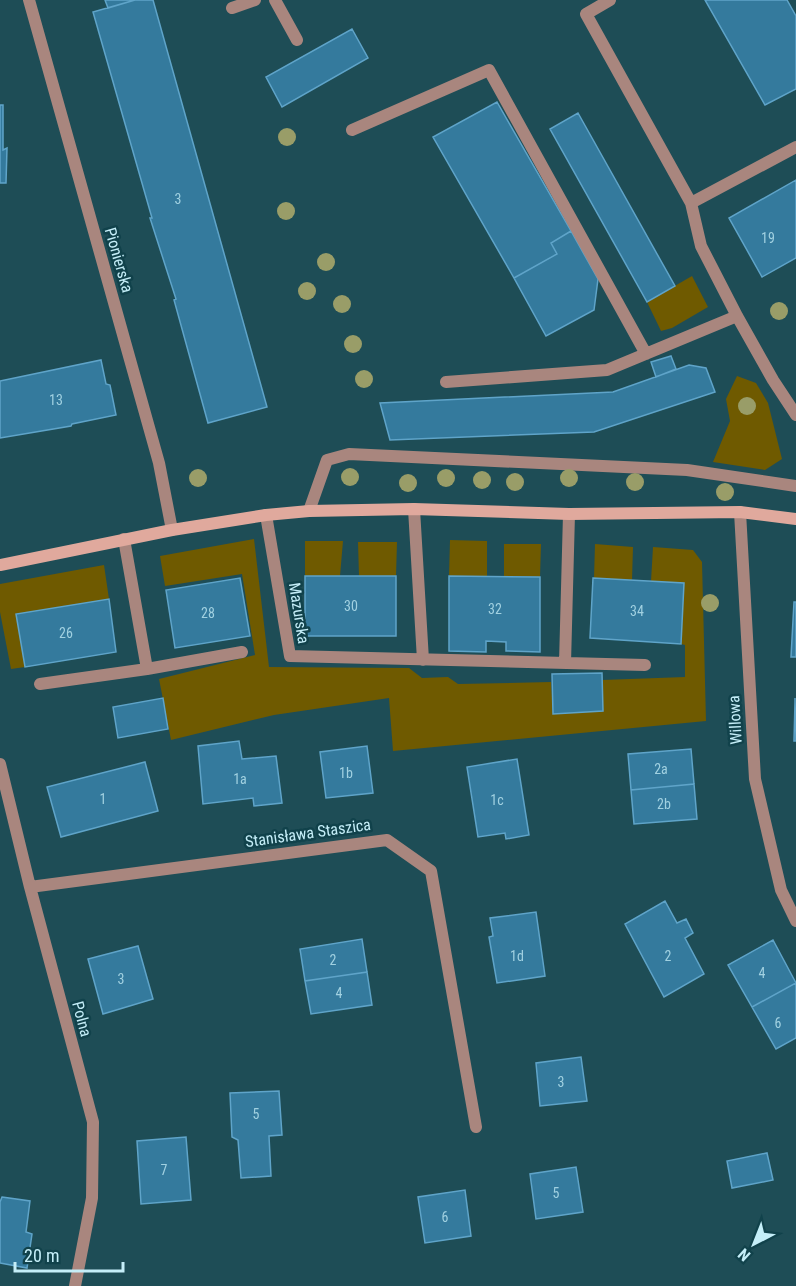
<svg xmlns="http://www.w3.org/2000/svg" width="796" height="1286" font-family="'Roboto Condensed',sans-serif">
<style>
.green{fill:#6f5a00}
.building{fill:#347a9d;stroke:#5fa4c9;stroke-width:1.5}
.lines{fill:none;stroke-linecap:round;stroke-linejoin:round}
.lane{stroke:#a9867e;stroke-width:12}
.street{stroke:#a9867e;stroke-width:12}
.secondary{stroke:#e0a99d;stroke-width:12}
.tree{fill:#999d68}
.labels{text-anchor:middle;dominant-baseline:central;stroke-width:5;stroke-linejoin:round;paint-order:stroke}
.number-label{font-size:14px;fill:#a1d1e1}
.street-label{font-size:16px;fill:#c5eef8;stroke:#11424b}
</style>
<rect width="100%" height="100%" fill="#1e4d56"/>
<path class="green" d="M 692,276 L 708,307 L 672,328 L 661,331 L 647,302 Z
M 737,376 L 756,383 L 768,403 L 782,459 L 765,470 L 713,462 L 730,421 L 726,399 Z
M 254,539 L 269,667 L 409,668 L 422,678 L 448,677 L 458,684 L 551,682 L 553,714 L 603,711 L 602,680 L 685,677 L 685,645 L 681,644 L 684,583 L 651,581 L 653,547 L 693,550 L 702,562 L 706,721 L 393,751 L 389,698 L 274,715 L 171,740 L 159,679 L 255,655 L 242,574 L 165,586 L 160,556 Z
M 450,540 L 487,541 L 487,576 L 449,576 Z
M 305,541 L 343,541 L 340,576 L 305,576 Z
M 358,542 L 397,542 L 396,576 L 359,576 Z
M 504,544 L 541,544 L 540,577 L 504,576 Z
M 595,544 L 633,547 L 632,580 L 594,578 Z
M 104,565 L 109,599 L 16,614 L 25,667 L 11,669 L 0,612 L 0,584 Z"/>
<path class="building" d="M 105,0 L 135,0 L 108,8 Z
M 135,0 L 153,0 L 267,407 L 208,423 L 174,300 L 176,299 L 150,218 L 152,218 L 93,12 Z
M 705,0 L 787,0 L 796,16 L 796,89 L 765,105 Z
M 352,29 L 368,58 L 282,107 L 266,77 Z
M 497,102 L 571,231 L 551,243 L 557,254 L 514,278 L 433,137 Z
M 0,105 L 3,105 L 3,150 L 7,148 L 6,183 L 0,183 Z
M 578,113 L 675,286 L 647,302 L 550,129 Z
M 796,180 L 796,258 L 762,277 L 729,218 Z
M 571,231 L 598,279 L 594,310 L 546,336 L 514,278 L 557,254 L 551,243 Z
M 671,356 L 676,369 L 656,377 L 651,362 Z
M 101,360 L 106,384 L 110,385 L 116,415 L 72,424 L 71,426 L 0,438 L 0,381 Z
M 689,365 L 706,368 L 715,392 L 594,432 L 390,440 L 380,403 L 613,392 Z
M 305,576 L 396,576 L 396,636 L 305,636 Z
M 449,576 L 540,577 L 540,652 L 506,651 L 506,642 L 486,641 L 486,652 L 449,651 Z
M 240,578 L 250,636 L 175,648 L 166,590 Z
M 593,578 L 684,583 L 681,644 L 590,638 Z
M 109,599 L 116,652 L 25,667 L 16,614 Z
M 794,602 L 796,602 L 796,657 L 791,657 Z
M 602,673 L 603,711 L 553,714 L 552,674 Z
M 163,698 L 168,729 L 118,738 L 113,707 Z
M 795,698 L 796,741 L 794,741 L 795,702 Z
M 239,741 L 242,759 L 276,756 L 282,803 L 254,806 L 253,798 L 203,804 L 198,746 Z
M 367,746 L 373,793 L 326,798 L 320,752 Z
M 691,749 L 694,784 L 631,790 L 628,754 Z
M 517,759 L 529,835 L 506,839 L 505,833 L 478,837 L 467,767 Z
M 145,762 L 158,811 L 61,837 L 47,787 Z
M 694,784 L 697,819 L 634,824 L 631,790 Z
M 665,901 L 677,923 L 686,919 L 693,933 L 685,938 L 704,974 L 664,997 L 625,924 Z
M 536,912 L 545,976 L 497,983 L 489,937 L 493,936 L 490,918 Z
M 362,939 L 367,972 L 305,981 L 300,949 Z
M 773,940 L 796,983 L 752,1007 L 728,965 Z
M 138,946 L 153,999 L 103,1014 L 88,959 Z
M 367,972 L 372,1005 L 311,1014 L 305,981 Z
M 796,983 L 796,1038 L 776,1049 L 752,1007 Z
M 581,1057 L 587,1101 L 540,1106 L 536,1063 Z
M 279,1091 L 282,1135 L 269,1136 L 271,1176 L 241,1178 L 238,1140 L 232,1137 L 230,1093 Z
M 186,1137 L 191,1200 L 141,1204 L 137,1141 Z
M 767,1153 L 773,1180 L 732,1188 L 727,1161 Z
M 576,1167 L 583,1212 L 536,1219 L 530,1174 Z
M 465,1190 L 471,1236 L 425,1243 L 418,1197 Z
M 2,1197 L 30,1201 L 26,1232 L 32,1234 L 27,1268 L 0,1263 L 0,1202 Z"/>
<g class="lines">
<path class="lane" d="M 275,0 L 297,40
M 610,0 L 586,14 L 691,203 L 701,246 L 737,316 L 773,380 L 796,415
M 232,8 L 255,0
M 352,130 L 489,70 L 646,354
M 691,203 L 796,147
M 446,382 L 607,370 L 737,316
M 309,511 L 327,460 L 349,454 L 687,470 L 796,486"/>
<path class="street" d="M 29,0 L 159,463 L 172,530
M 414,509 L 423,660
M 740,512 L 755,779 L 781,890 L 796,921
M 266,515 L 290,656 L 645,665
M 124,539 L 147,669
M 565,663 L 569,514
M 40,684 L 147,669 L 242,652
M 0,764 L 30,887 L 93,1122 L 92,1198 L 75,1286
M 30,887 L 387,840 L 431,871 L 476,1127"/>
<path class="secondary" d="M 0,565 L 172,530 L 266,515 L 309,511 L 414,509 L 569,514 L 740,512 L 796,519"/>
</g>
<g class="tree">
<circle cx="287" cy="137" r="9"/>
<circle cx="286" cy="211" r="9"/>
<circle cx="326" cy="262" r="9"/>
<circle cx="307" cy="291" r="9"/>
<circle cx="342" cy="304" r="9"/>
<circle cx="779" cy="311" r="9"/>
<circle cx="353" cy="344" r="9"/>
<circle cx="364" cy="379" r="9"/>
<circle cx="747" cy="406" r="9"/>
<circle cx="350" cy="477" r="9"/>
<circle cx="198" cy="478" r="9"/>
<circle cx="446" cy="478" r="9"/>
<circle cx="569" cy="478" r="9"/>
<circle cx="482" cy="480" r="9"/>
<circle cx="515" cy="482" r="9"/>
<circle cx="635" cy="482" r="9"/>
<circle cx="408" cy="483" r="9"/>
<circle cx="725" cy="492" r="9"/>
<circle cx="710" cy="603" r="9"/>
</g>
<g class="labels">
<g class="number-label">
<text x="178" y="199">3</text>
<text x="768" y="238">19</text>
<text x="56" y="400">13</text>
<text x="351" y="606">30</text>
<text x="495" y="609">32</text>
<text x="637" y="611">34</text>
<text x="208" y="613">28</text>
<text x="66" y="633">26</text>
<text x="661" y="769">2a</text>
<text x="346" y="773">1b</text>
<text x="240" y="779">1a</text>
<text x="103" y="799">1</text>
<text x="497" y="800">1c</text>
<text x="664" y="804">2b</text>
<text x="517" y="956">1d</text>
<text x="668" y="956">2</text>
<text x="333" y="960">2</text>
<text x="762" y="973">4</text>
<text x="121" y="979">3</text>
<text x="339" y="993">4</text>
<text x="778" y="1023">6</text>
<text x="561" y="1082">3</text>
<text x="256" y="1114">5</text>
<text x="164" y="1170">7</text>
<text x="556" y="1193">5</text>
<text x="445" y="1217">6</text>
</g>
<g class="street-label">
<text transform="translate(119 260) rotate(74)">Pionierska</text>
<text transform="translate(299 613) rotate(81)">Mazurska</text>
<text transform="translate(735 720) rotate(-93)">Willowa</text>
<text transform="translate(308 833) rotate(-8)">Stanisława Staszica</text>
<text transform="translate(82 1019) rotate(75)">Polna</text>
</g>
</g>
<g transform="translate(754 1244) rotate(222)" stroke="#11424b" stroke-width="4.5" paint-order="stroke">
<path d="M0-4.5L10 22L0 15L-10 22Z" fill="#c5eef8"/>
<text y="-9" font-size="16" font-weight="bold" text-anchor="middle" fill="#c5eef8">N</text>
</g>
<path d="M15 1262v9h108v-9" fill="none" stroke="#c5eef8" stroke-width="3"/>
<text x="24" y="1262" font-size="18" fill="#c5eef8" stroke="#11424b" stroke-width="4.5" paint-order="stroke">20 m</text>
</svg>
